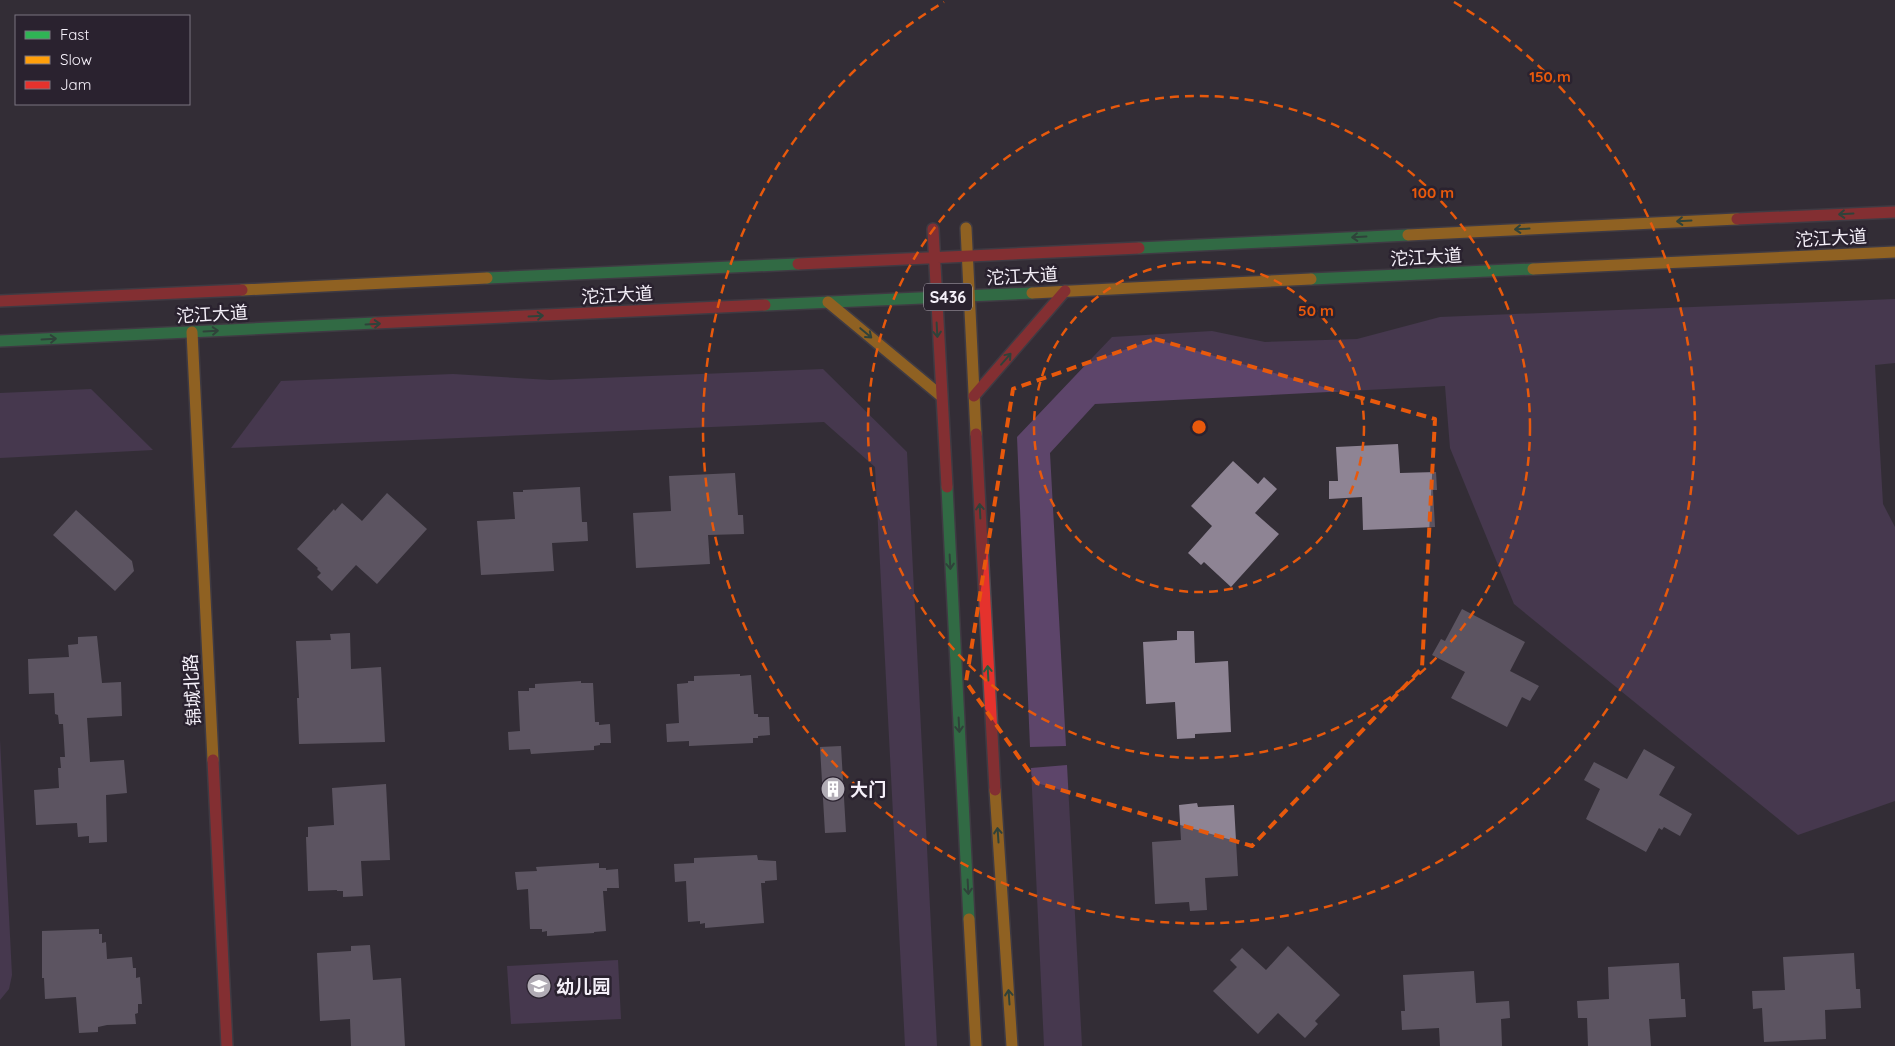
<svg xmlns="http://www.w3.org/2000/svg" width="1895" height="1046" font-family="Quicksand,'Noto Sans SC',sans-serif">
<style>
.green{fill:#5d456a}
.building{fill:#8e8494}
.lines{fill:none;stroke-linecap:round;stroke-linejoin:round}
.fast-casing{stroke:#4f4b52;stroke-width:14}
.slow-casing{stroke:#4f4b52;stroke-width:14}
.jam-casing{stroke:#4f4b52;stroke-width:14}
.fast{stroke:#30b455;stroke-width:11}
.slow{stroke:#ff9f0a;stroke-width:11}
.jam{stroke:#e5322d;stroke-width:11}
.oneway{stroke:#2c5c3e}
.marked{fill:none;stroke:#e8590c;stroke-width:4;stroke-dasharray:10 6;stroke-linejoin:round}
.ring{fill:none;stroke:#e8590c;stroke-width:2.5;stroke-dasharray:9 6}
.labels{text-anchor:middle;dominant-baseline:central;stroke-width:5;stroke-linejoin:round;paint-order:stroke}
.shield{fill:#2a222f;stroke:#b8b2bc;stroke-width:1}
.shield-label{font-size:16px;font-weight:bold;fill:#f5f0f9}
.street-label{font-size:18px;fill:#f5f0f9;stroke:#2a222f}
.poi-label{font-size:18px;font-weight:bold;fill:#f5f0f9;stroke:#2a222f;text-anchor:start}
.centre{fill:#e8590c;stroke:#2a222f;stroke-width:2.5}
.ring-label{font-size:15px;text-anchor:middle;font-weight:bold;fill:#e8590c;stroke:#2a222f;stroke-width:5;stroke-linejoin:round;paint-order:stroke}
</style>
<rect width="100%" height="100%" fill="#332e36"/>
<path class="green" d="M 1895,299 L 1895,363 L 1875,365 L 1883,504 L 1895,527 L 1895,801 L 1798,835 L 1514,604 L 1450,448 L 1445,386 L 1095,404 L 1050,453 L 1066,746 L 1030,747 L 1017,437 L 1112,337 L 1212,331 L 1265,342 L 1357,339 L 1440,317 Z
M 823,369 L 907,452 L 937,1046 L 905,1046 L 875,467 L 824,422 L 231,448 L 281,381 L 453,374 L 550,380 Z
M 91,389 L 153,450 L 0,458 L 0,393 Z
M 0,740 L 12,975 L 9,989 L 0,1000 Z
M 1067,765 L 1082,1046 L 1044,1046 L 1031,768 Z
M 618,960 L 621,1019 L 511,1024 L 507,966 Z"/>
<path class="building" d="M 1398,444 L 1400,473 L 1436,472 L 1437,490 L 1433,490 L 1435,527 L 1363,530 L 1362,497 L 1329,499 L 1329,481 L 1338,481 L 1336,447 Z
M 1233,461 L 1258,484 L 1264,477 L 1277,489 L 1255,513 L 1279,534 L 1231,587 L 1204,562 L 1201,565 L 1188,553 L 1212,526 L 1191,506 Z
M 735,473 L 738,515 L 743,515 L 744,534 L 708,535 L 710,564 L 636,568 L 633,513 L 671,511 L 669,476 Z
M 580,487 L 582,522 L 587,522 L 588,541 L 552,543 L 554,571 L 481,575 L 477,521 L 515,519 L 513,492 L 523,492 L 523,490 Z
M 387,493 L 427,529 L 377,584 L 356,565 L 332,591 L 317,577 L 321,573 L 317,569 L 318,568 L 297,549 L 334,509 L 335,511 L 342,503 L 362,521 Z
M 76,510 L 132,561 L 134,571 L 115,591 L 53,535 Z
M 1462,609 L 1525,642 L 1510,671 L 1539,686 L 1530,701 L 1522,697 L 1507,727 L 1451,698 L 1465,672 L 1432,655 L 1441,639 L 1445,641 Z
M 1177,631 L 1194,631 L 1195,663 L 1228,661 L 1231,732 L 1195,734 L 1195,738 L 1177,739 L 1175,702 L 1146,704 L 1143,642 L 1177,640 Z
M 350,633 L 351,669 L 381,667 L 385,742 L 299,744 L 297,698 L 299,698 L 296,641 L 331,640 L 330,634 Z
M 97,636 L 102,683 L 121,682 L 122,716 L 87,718 L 90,762 L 124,760 L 127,793 L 106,795 L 107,842 L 89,843 L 89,836 L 78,837 L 77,823 L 36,825 L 34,790 L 59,788 L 58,768 L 61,768 L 60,757 L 65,757 L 63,724 L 59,724 L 58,715 L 55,714 L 54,693 L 29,694 L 28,659 L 69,657 L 68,645 L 78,644 L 78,637 Z
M 740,674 L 740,676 L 751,675 L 754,714 L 758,714 L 758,717 L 769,717 L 770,735 L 758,736 L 758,738 L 753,738 L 753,743 L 689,746 L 689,741 L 667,742 L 666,724 L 679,723 L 677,684 L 688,683 L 688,681 L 694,681 L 694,676 Z
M 581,681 L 581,683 L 593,683 L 595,722 L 599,722 L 599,725 L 610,724 L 611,743 L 600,743 L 600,745 L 594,746 L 594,750 L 531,754 L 530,749 L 509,750 L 508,732 L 520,731 L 518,691 L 529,691 L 529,688 L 535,688 L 535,684 Z
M 841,746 L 846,832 L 825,833 L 820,747 Z
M 1644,749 L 1675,767 L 1659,795 L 1692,814 L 1680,836 L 1664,827 L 1662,830 L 1659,828 L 1646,852 L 1586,819 L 1600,789 L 1584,780 L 1594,762 L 1627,779 Z
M 386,784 L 390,860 L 361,861 L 363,896 L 343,897 L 343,891 L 337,891 L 337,890 L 308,891 L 306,837 L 308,837 L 308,827 L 334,825 L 332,788 Z
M 1197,803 L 1198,807 L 1234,805 L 1238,876 L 1205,878 L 1207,910 L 1190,911 L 1189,902 L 1155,904 L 1152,842 L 1181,840 L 1179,805 Z
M 757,855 L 758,860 L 776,861 L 777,880 L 765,881 L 765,883 L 761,883 L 764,923 L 705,928 L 705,923 L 700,924 L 700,921 L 688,922 L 686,881 L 675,882 L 674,864 L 694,863 L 694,858 Z
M 599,863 L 599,868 L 606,868 L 606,870 L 618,869 L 619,888 L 607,888 L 607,891 L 603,891 L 606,931 L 594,932 L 594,933 L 547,936 L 547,931 L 542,932 L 542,929 L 530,929 L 528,889 L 517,890 L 515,872 L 537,871 L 536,867 Z
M 99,929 L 99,934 L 102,934 L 102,943 L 106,942 L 107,959 L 132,957 L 133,968 L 136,968 L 136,978 L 140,977 L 142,1004 L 138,1004 L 138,1013 L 135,1014 L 136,1024 L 107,1025 L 98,1027 L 98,1032 L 79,1033 L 76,997 L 45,999 L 44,978 L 42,978 L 42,931 Z
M 370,945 L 373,980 L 401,978 L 405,1046 L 351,1046 L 350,1019 L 320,1021 L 317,953 L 351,951 L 351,946 Z
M 1288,946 L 1340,995 L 1315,1021 L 1318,1024 L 1305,1038 L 1278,1013 L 1258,1034 L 1213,991 L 1237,967 L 1230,960 L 1242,948 L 1266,970 Z
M 1854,953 L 1856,989 L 1860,989 L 1861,1008 L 1825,1010 L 1826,1039 L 1764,1042 L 1762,1008 L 1753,1009 L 1752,991 L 1785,990 L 1783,957 Z
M 1679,963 L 1681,999 L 1685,999 L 1686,1017 L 1649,1019 L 1651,1046 L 1588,1046 L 1587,1018 L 1578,1018 L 1577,1001 L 1609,999 L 1608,967 Z
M 1474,971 L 1476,1003 L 1509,1001 L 1510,1018 L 1501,1019 L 1502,1046 L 1440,1046 L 1439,1028 L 1402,1030 L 1401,1011 L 1405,1011 L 1403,975 Z"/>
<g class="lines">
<defs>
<path id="fast" d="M 1139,248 L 1408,235
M 487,278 L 798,264
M 1311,279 L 1533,269
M 765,305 L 1032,293
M 0,341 L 375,323
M 947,487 L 969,919"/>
<path id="slow" d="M 966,228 L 976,434
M 1408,235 L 1737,219
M 1533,269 L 1895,252
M 242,290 L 487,278
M 1032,293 L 1311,279
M 828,302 L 940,395
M 192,332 L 213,760
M 995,790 L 1012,1046
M 969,919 L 976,1046"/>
<path id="jam" d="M 1737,219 L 1895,212
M 933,229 L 947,487
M 798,264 L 1139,248
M 0,301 L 242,290
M 375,323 L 765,305
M 974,396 L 1065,291
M 976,434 L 995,790
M 213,760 L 227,1046"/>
</defs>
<use href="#fast" class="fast-casing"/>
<use href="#slow" class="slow-casing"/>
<use href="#jam" class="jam-casing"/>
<use href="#fast" class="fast"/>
<use href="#slow" class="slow"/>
<use href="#jam" class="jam"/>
</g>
<defs><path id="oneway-shaft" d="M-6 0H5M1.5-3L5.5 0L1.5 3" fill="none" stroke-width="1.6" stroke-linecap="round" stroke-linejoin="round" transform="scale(1.25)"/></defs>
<g class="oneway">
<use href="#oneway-shaft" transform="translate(1846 214) rotate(177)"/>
<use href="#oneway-shaft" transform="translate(1684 221) rotate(177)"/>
<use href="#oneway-shaft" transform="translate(1522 229) rotate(177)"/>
<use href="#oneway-shaft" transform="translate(1359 237) rotate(177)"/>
<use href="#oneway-shaft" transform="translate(536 316) rotate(-3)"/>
<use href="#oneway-shaft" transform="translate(373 324) rotate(-3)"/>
<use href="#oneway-shaft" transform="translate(937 330) rotate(87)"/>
<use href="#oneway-shaft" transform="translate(211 331) rotate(-3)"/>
<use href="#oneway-shaft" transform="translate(866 333) rotate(40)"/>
<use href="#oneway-shaft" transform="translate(49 339) rotate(-3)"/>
<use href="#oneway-shaft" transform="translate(1006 359) rotate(-49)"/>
<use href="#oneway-shaft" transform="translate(980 511) rotate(-93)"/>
<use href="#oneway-shaft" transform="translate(950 562) rotate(87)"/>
<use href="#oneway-shaft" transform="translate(988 673) rotate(-93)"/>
<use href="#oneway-shaft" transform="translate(959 725) rotate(87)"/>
<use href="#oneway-shaft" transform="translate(998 835) rotate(-94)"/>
<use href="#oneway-shaft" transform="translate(968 887) rotate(87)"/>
<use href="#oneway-shaft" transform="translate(1009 997) rotate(-94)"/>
</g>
<path d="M0 0H1895V1046H0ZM 1155,339 L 1435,419 L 1422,668 L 1252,846 L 1037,783 L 966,682 L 1013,389 Z" fill="#332e36" fill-opacity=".55" fill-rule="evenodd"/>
<path class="marked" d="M 1155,339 L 1435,419 L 1422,668 L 1252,846 L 1037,783 L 966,682 L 1013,389 Z"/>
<g class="ring">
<circle cx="1199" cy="427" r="165"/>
<circle cx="1199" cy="427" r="331"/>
<path d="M1454 2A496 496 0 1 1 944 2"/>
</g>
<defs>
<symbol id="building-disc" viewBox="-11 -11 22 22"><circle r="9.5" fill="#b1acb5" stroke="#2a222f"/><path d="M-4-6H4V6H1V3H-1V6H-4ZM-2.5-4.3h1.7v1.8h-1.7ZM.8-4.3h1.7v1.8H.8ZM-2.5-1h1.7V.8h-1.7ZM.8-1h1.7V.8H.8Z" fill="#fff"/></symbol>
<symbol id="school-disc" viewBox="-11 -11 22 22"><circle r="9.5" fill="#b1acb5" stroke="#2a222f"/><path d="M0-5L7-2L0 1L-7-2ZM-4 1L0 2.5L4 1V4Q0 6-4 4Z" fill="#fff"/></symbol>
</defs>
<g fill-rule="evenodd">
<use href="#building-disc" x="819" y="775" width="28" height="28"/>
<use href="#school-disc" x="525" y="972" width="28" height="28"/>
</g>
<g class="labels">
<rect class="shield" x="924" y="283.5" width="48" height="27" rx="4"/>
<g class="shield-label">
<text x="948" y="297">S436</text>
</g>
<g class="street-label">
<text transform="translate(1831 238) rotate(-3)">沱江大道</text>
<text transform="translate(1426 257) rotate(-3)">沱江大道</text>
<text transform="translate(1022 276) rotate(-3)">沱江大道</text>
<text transform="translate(617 295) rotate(-3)">沱江大道</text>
<text transform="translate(212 314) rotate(-3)">沱江大道</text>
<text transform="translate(192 690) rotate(-93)">锦城北路</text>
</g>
<g class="poi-label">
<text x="850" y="789">大门</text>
<text x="556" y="986">幼儿园</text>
</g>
</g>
<circle cx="1199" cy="427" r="8" class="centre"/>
<g class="ring-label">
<text x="1550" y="82">150 m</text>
<text x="1433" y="198">100 m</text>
<text x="1316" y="316">50 m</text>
</g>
<rect x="15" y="15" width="175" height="90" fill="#2a222f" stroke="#7b7480"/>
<rect x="25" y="31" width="25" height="8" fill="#30b455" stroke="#7b7480"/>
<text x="60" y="40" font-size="15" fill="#f5f0f9">Fast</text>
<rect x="25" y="56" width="25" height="8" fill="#ff9f0a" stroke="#7b7480"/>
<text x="60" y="65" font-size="15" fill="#f5f0f9">Slow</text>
<rect x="25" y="81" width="25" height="8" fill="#e5322d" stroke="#7b7480"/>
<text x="60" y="90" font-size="15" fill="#f5f0f9">Jam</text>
</svg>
